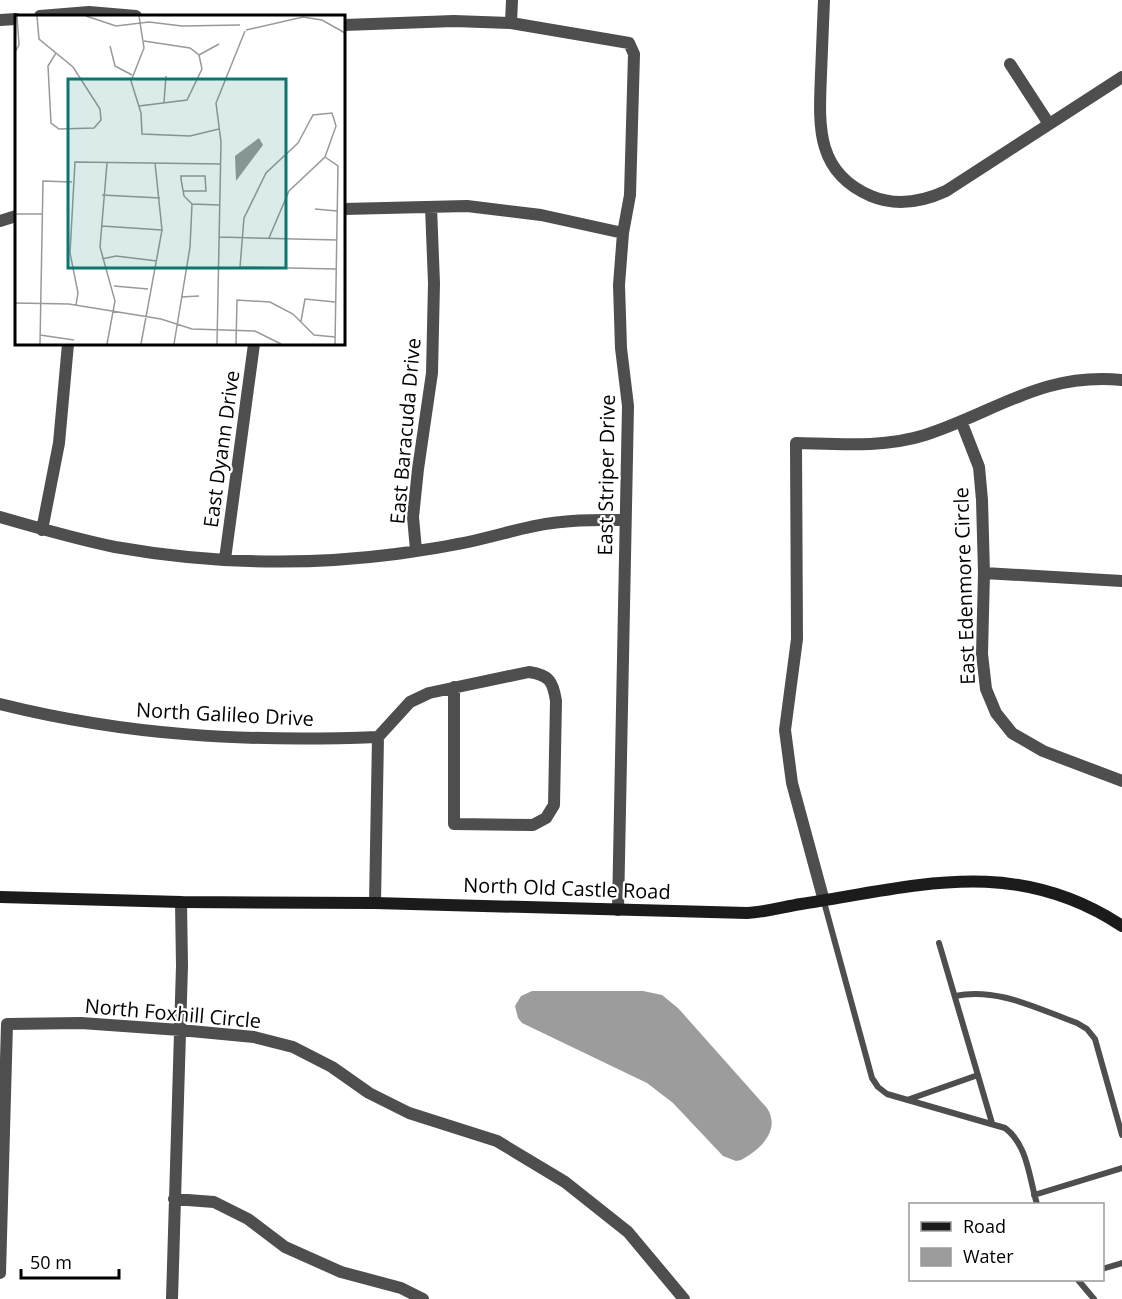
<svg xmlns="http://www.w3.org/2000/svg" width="1122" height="1299" font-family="'Open Sans',sans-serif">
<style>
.water{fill:#9c9c9c}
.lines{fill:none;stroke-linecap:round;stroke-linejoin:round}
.lane{stroke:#4e4e4e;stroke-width:6}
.street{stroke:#4e4e4e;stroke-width:12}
.secondary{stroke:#1b1b1b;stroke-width:12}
.labels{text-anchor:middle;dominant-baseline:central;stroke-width:4.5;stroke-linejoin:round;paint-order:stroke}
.street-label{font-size:20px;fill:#000;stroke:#fff}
.inset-road{fill:none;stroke:#999;stroke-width:1.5}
.view{fill:#0f766e;fill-opacity:0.15;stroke:#0f766e;stroke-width:3}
.inset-edge{fill:none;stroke:#000;stroke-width:3}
</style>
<rect width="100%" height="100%" fill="#fff"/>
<path class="water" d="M 532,991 L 643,991 L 662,995 L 678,1008 L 767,1108 C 781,1130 761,1149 741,1160 L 736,1161 L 723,1156 L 673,1103 L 647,1083 L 522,1023 L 518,1018 L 515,1006 L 521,996 Z"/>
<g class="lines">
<path class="lane" d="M 824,902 L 872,1078 L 878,1087 L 887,1094 L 1005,1128 C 1028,1145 1029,1178 1037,1204
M 939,943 L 992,1123
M 955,996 C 997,987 1038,1009 1077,1023 L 1087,1029 L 1095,1039 L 1122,1135
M 907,1100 L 978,1075
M 1034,1195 L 1122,1168
M 1102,1269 L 1122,1263
M 1078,1280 L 1094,1299"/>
<path class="street" d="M 824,0 C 823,25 822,49 821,74 C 819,125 815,172 871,196 C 897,207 922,202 946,191 L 1122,77
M 40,16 L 89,12 L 136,16
M 0,20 L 16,19
M 511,23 L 512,0
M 344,25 L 454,21 L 511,23 L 629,43 L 634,54 L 630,195 L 623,233 L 619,285 L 621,348 L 628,406 L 618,910
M 1010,64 L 1049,124
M 344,209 L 467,206 L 541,215 L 623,233
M 0,221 L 16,216
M 961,421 L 979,467 L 982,500 L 984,573 L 982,654 L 986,689 L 996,713 L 1012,733 L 1043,751 L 1122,781
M 0,517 C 38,528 76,539 115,547 C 206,563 304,566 396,554 C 424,550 453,546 481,539 C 507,533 534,524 561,522 C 582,519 603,520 625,520
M 42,530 L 59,443 L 68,344
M 416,550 L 413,517 L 418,469 L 432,373 L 434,283 L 431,207
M 225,559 L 254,344
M 984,573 L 1122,581
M 0,704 C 129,736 246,742 378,737
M 378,737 L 410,702 L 429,693 L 529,672 C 549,675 553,681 556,701 L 554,805 L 546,818 L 533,825 L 454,824 L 454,687
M 824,901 L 792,783 L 785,730 L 797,639 L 796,443 C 838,444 884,448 925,435 C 996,412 1042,372 1122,380
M 375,903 L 378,737
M 174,1199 L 214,1202 L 248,1219 L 285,1247 L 341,1272 L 401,1288 L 423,1299
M 0,1273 L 7,1024 L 81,1023 L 180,1030 L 254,1037 L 293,1047 L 332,1067 L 369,1093 L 409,1113 L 497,1141 L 565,1182 L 628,1232 L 684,1299
M 172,1299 L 182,966 L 181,902"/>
<path class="secondary" d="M 0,897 L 181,902 L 375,903 L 747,913 C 766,912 783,907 801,904 C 917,886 1015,855 1122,926"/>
</g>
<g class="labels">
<g class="street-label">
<text transform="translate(405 431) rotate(-85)">East Baracuda Drive</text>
<text transform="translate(221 449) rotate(-82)">East Dyann Drive</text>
<text transform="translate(606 475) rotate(-89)">East Striper Drive</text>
<text transform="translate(964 586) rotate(-92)">East Edenmore Circle</text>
<text transform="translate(225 714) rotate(3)">North Galileo Drive</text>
<text transform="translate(567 888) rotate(2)">North Old Castle Road</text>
<text transform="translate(173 1013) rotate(5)">North Foxhill Circle</text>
</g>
</g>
<g transform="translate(15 15)">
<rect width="330" height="330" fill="#fff"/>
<path d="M 244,123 L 248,130 L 221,166 L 220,141 Z" fill="#9c9c9c"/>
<path class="inset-road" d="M 22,1 L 24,24 L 58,52 L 85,94 L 86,105 L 79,113 L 44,114 L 36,108 L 33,51 L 41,38M 71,1 L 101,11 L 134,7 L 167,11 L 225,10M 124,1 L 129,33 L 116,66 L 126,98 L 127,119 L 175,121 L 204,114M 231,15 L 288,2 L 307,5 L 330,18M 95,31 L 100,51 L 117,60M 0,37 L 4,30 L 2,1M 184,40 L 204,29M 0,70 L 0,110M 149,87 L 151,61M 124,91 L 172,85 L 187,54 L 184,40 L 175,33 L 129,26M 310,142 L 323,151 L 320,329M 92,148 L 85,232 L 100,286 L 92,329M 168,176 L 191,176 L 190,161 L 166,161 L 166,164 L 169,181 L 177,189M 87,180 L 145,183M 177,189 L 204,190M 300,194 L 322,196M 0,199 L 27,199M 87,211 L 147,215M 204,222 L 322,225M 254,223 L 274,176 L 310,142 L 321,111 L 317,98 L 298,100 L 283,128 L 251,158 L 229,203 L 225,252 L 321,254M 87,244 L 101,241 L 142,246M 99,271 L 133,274M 166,282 L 184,281M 0,288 L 54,289 L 146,304 L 177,314 L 240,316 L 266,329M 61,290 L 63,278 L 55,238 L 60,147 L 206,149M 286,306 L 290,284 L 320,287M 25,320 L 59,325M 25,329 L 28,166 L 57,167M 126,329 L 147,215 L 140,148M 159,329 L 175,232 L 177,189M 202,329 L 206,127 L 201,88 L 230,16M 221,329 L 222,285 L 255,287 L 278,299 L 299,320 L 320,322"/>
<path class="view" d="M 53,64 L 271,64 L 271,253 L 53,253 Z"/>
<rect width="330" height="330" class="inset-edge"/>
</g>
<rect x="909" y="1203" width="195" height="78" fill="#ffffff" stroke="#999999" stroke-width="1.5"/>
<rect x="921" y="1222" width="30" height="9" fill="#1b1b1b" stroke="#999999" stroke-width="1.5"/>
<text x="963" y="1233" font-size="18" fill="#000000">Road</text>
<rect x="921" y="1248" width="30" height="18" fill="#9c9c9c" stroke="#999999" stroke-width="1.5"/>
<text x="963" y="1263" font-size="18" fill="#000000">Water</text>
<path d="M21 1269v9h98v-9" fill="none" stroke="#000000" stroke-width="3"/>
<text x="30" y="1269" font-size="18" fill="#000000" stroke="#ffffff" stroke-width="4.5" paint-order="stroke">50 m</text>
</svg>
